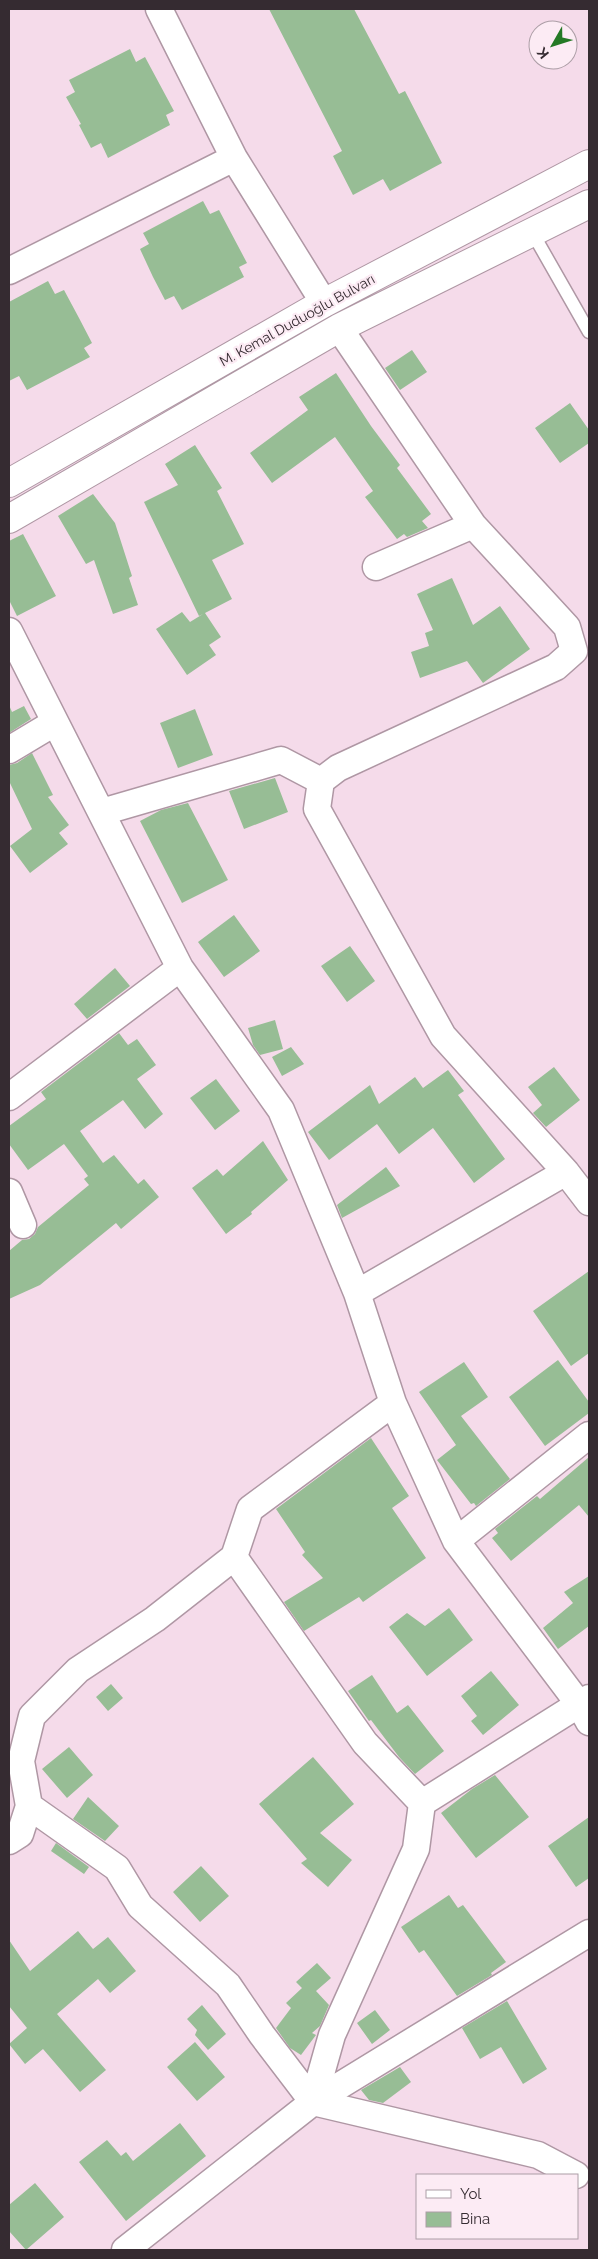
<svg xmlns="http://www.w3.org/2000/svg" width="598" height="2259" font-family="Raleway,sans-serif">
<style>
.building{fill:#97bd95}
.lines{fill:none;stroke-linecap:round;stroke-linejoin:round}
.lane-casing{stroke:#af97a4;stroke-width:15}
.street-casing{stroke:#af97a4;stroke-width:29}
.secondary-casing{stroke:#af97a4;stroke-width:30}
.lane{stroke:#fff;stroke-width:12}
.street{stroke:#fff;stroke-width:26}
.secondary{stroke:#fff;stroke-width:28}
.labels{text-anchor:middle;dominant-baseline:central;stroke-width:4.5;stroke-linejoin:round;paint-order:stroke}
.street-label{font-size:14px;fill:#352b31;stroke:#fcebf4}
</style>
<rect width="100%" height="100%" fill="#f5dbea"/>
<path class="building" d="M 269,9 L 354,9 L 399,94 L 405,91 L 442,163 L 390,191 L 383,179 L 353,195 L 333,156 L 342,151 Z
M 130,49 L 136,62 L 145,57 L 174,111 L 166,115 L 170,125 L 108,158 L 101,143 L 91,148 L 79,125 L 81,124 L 66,97 L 75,92 L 69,80 Z
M 203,201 L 210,214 L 219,210 L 247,263 L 239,267 L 244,277 L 182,310 L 174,296 L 165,300 L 153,277 L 140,249 L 149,244 L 143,233 Z
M 48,281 L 55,294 L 64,290 L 79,318 L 92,343 L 84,348 L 90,357 L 27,390 L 19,376 L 9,381 L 9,302 Z
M 412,350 L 427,372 L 400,390 L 385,368 Z
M 336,373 L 371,426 L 400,465 L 397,468 L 431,514 L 422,521 L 428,528 L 407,537 L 404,534 L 397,539 L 365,497 L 373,491 L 335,437 L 272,483 L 250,453 L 308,410 L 299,397 Z
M 570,403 L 589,430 L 589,443 L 560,463 L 535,428 Z
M 195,445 L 222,488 L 217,491 L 244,544 L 212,560 L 232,599 L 205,613 L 221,637 L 209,645 L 216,655 L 187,675 L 156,629 L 182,612 L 190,622 L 203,614 L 199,616 L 144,502 L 178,485 L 165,464 Z
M 93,494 L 115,523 L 132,576 L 129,578 L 138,605 L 113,614 L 94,560 L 86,564 L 58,516 Z
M 23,534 L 56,596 L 17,616 L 9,600 L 9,541 Z
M 452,578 L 473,625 L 500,606 L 530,649 L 483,683 L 467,661 L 420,678 L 411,652 L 429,646 L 425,633 L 433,630 L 417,594 Z
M 9,705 L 12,712 L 24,706 L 31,719 L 9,733 Z
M 195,709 L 213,755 L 178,768 L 160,723 Z
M 32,753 L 53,795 L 48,797 L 69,825 L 59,833 L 68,844 L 30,873 L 10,846 L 32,829 L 9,781 L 9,765 L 17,763 Z
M 275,778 L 288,812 L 244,829 L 229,791 Z
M 188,803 L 228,880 L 182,903 L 140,821 L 161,810 Z
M 234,915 L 260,951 L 224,977 L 198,942 Z
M 350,946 L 375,981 L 347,1002 L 321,966 Z
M 115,968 L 130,986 L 87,1019 L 74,1004 Z
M 275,1020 L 283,1049 L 260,1055 L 253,1045 L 248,1028 Z
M 119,1033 L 128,1045 L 137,1039 L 156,1065 L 137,1079 L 163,1114 L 145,1129 L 123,1100 L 80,1131 L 103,1163 L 114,1155 L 138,1184 L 144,1179 L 159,1197 L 121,1229 L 116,1223 L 40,1285 L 9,1299 L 9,1251 L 22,1240 L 29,1239 L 35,1234 L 38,1227 L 89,1185 L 84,1179 L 88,1176 L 64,1144 L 28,1170 L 9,1144 L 9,1126 L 46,1099 L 41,1092 Z
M 291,1047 L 304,1064 L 282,1076 L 272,1057 Z
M 554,1067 L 580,1100 L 546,1127 L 533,1113 L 542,1105 L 528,1087 Z
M 448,1070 L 464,1091 L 458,1095 L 505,1159 L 474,1183 L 433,1128 L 399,1154 L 377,1124 L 329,1160 L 308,1132 L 370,1085 L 379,1104 L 415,1077 L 423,1088 Z
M 216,1079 L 240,1111 L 215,1130 L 190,1098 Z
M 263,1141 L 288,1180 L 251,1212 L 252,1214 L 226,1234 L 192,1188 L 217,1169 L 223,1176 Z
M 386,1167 L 400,1186 L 342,1218 L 337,1205 Z
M 589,1271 L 589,1353 L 571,1366 L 533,1311 Z
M 558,1360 L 589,1402 L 589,1413 L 545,1446 L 509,1397 Z
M 464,1362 L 488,1397 L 461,1416 L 510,1479 L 476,1506 L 474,1503 L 471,1504 L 437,1460 L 456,1445 L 419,1392 Z
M 371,1438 L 409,1496 L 392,1508 L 426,1558 L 363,1602 L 359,1597 L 304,1631 L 284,1602 L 323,1578 L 302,1555 L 305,1552 L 276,1509 Z
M 589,1457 L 589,1517 L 579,1505 L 511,1561 L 492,1538 L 498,1533 L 495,1529 L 537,1496 L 540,1499 Z
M 589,1576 L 589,1626 L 558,1649 L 543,1628 L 573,1603 L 564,1592 Z
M 449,1608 L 473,1640 L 427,1676 L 389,1627 L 407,1613 L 425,1626 Z
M 491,1671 L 519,1705 L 483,1735 L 471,1721 L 477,1716 L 461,1696 Z
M 372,1675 L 397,1713 L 408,1705 L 444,1751 L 415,1774 L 399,1757 L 371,1720 L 369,1721 L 348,1691 Z
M 111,1684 L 123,1698 L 108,1711 L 96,1697 Z
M 69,1747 L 93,1775 L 67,1798 L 42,1769 Z
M 313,1757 L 354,1804 L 320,1833 L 352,1860 L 328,1887 L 301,1863 L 307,1859 L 259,1804 Z
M 495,1775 L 529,1817 L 476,1858 L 441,1813 L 472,1789 Z
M 88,1797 L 119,1826 L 105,1841 L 73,1819 Z
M 589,1817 L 589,1878 L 576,1887 L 548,1846 Z
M 56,1843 L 89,1867 L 84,1874 L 51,1851 Z
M 201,1866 L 229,1896 L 200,1922 L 173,1892 Z
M 449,1895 L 458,1908 L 463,1905 L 506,1962 L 491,1973 L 492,1975 L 457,1996 L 424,1950 L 419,1953 L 401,1927 Z
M 78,1931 L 93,1949 L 108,1937 L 136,1971 L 110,1993 L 98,1979 L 57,2014 L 106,2070 L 80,2092 L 43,2049 L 25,2064 L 9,2044 L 27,2028 L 9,2006 L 9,1940 L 30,1971 Z
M 317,1963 L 331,1978 L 316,1991 L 329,2005 L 320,2026 L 312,2033 L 316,2035 L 301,2055 L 290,2048 L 276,2028 L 291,2008 L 286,2003 L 302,1988 L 296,1982 Z
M 507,2001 L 547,2069 L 523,2084 L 501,2047 L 480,2059 L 462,2028 Z
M 202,2005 L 226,2034 L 208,2050 L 195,2035 L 197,2030 L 187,2019 Z
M 375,2010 L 390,2030 L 372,2044 L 357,2023 Z
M 195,2042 L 225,2077 L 197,2101 L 167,2067 Z
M 400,2067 L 411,2082 L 383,2103 L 369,2100 L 361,2090 Z
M 180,2123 L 206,2156 L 126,2221 L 79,2162 L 107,2140 L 121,2156 L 126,2152 L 133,2161 Z
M 35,2183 L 64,2217 L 26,2250 L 9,2231 L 9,2205 Z"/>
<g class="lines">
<defs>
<path id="lane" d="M 532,232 L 589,332"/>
<path id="street" d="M 159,9 L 234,158 L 324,303
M 9,271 L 234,158
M 339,328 L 473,525 L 567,627 L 574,651 L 556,667 L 338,768 L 321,781 L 317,809 L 443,1036 L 566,1172 L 589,1202
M 376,567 L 473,525
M 9,631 L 180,968 L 281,1110 L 357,1293 L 393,1403 L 456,1541 L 579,1704 L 589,1722
M 9,750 L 54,723
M 102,812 L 281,760 L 321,781
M 9,1097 L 180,968
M 9,1192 L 23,1225
M 357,1293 L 566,1172
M 456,1541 L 589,1435
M 234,1557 L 250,1509 L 393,1403
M 422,1803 L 589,1698
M 29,1806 L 117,1868 L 140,1906 L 228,1985 L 262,2035 L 313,2102 L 538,2155 L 576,2175
M 9,1841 L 20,1834 L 29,1806 L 21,1761 L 32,1716 L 78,1670 L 155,1619 L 234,1557 L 365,1743 L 422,1803
M 313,2102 L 332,2035 L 416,1849 L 422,1803
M 125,2250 L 313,2102 L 589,1933"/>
<path id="secondary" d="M 9,483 L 324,303 L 589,164
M 9,519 L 339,328 L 589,204"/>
</defs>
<use href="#lane" class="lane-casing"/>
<use href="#street" class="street-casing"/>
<use href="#secondary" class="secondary-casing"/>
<use href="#lane" class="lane"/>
<use href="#street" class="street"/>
<use href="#secondary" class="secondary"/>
</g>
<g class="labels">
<g class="street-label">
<text transform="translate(297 320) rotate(-29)">M. Kemal Duduoğlu Bulvarı</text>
</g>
</g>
<rect width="598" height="2259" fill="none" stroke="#352b31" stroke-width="20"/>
<rect x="416" y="2174" width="162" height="65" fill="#fcebf4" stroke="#ac9ea6"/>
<rect x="426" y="2190" width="25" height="8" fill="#ffffff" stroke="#ac9ea6"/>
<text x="460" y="2199" font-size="15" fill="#352b31">Yol</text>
<rect x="426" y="2212" width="25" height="15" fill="#97bd95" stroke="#ac9ea6"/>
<text x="460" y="2224" font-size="15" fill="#352b31">Bina</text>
<g transform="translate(553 45) rotate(231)"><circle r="24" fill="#fcebf4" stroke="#ac9ea6"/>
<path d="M0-4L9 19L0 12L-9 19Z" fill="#247925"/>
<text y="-8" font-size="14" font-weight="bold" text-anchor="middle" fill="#352b31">K</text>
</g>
</svg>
